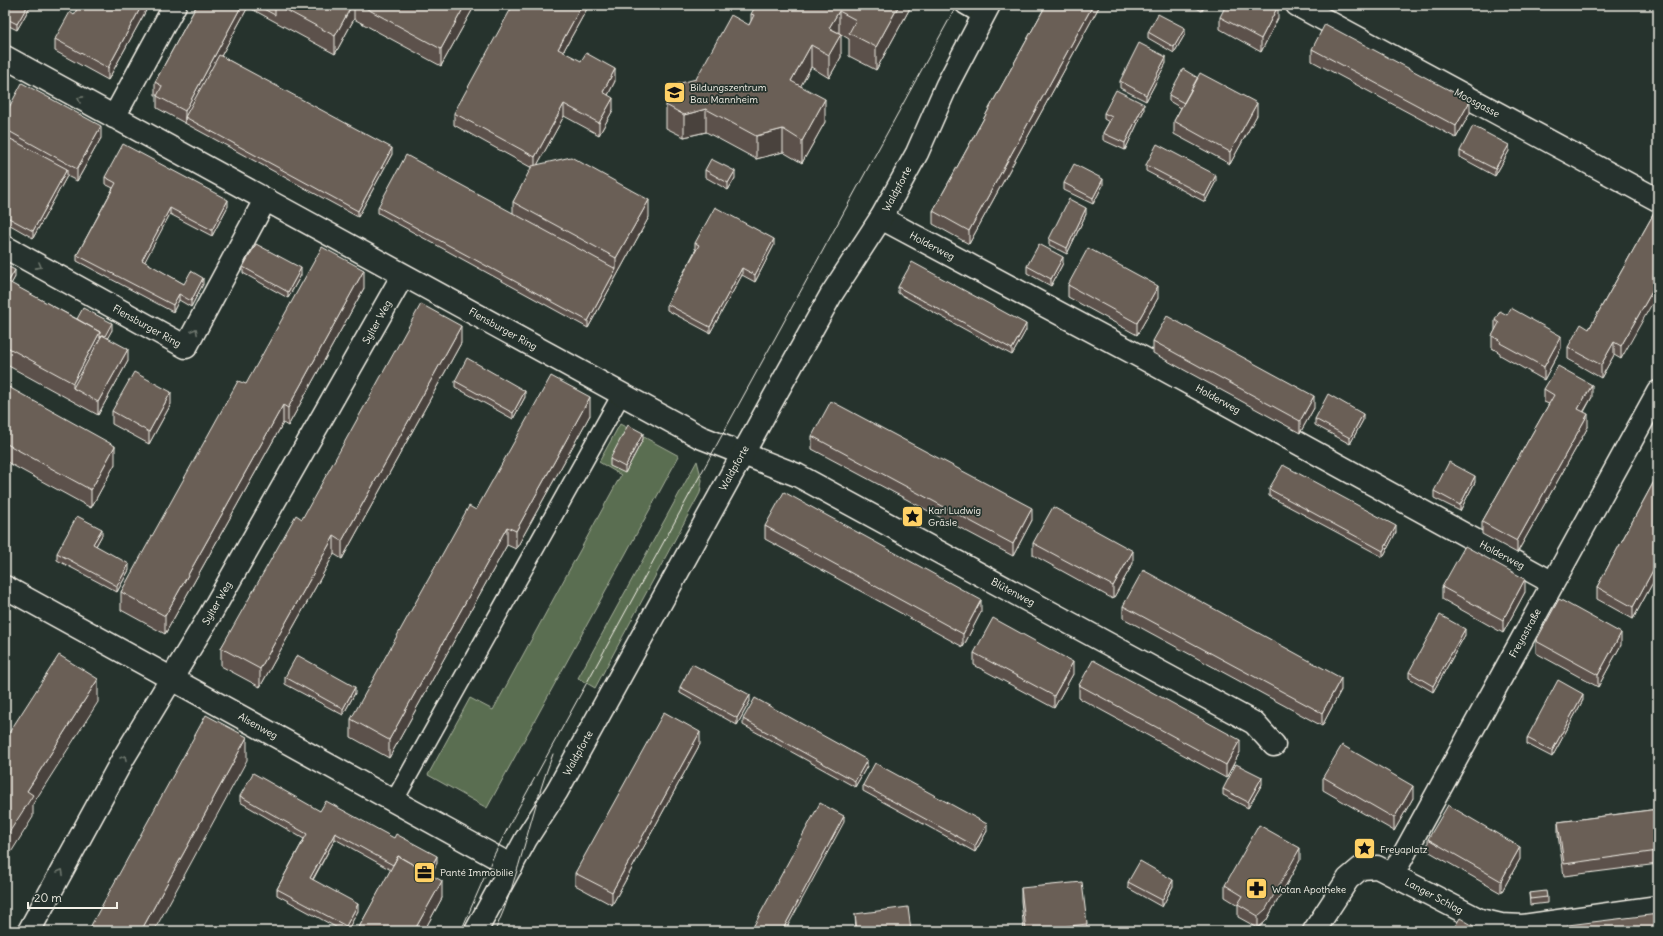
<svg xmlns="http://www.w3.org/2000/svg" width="1663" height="936" font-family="Delius,sans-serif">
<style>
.green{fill:#5a6e51;stroke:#a7b09c}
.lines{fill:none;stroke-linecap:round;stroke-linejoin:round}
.service-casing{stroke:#f4f1e8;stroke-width:20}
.minor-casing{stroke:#f4f1e8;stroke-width:25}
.tertiary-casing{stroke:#f4f1e8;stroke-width:25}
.service{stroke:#26332d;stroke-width:17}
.minor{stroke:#26332d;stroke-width:22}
.tertiary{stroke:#26332d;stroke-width:22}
.tram{stroke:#f4f1e8;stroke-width:1}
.wall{fill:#5b514b;stroke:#f4f1e8}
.shaded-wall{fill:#4a423d;stroke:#f4f1e8}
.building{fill:#6a5e57;stroke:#f4f1e8}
.oneway{stroke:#6e766e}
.labels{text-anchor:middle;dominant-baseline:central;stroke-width:3.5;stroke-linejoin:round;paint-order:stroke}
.poi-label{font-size:10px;fill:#f4f1e8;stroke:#26332d;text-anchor:start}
.street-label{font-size:10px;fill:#f4f1e8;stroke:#26332d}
</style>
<rect width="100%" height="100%" fill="#26332d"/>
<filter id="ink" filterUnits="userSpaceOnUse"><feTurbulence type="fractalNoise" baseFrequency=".025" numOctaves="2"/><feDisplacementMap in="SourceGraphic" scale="8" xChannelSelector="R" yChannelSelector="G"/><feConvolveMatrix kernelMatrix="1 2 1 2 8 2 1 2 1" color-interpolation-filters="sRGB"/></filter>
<g filter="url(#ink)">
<path class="green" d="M 620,424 L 679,456 L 487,808 L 428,775 L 470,698 L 493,710 L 621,475 L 599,462 Z
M 697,461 L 702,480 L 700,493 L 595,688 L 578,678 Z"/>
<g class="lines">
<defs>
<path id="service" d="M 964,5 L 983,16
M 394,801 L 621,395"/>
<path id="minor" d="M 1297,5 L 1658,200
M 5,57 L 700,437 L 797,475 L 1254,723 L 1274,745
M 114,117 L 175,5
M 881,218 L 1143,358 L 1553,583
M 5,247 L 186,347 L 265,200
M 5,587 L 512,866
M 1393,874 L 1658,392
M 29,931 L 124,757 L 210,615 L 403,275
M 1314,931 L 1348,879 L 1361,868 L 1377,867 L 1480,920 L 1501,925 L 1523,926 L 1658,907"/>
<path id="tertiary" d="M 476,931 L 526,839 L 557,791 L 773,399 L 831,295 L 881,218 L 917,153 L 947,85 L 989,5"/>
</defs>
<use href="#service" class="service-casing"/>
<use href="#minor" class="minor-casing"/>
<use href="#tertiary" class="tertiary-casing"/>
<use href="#service" class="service"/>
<use href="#minor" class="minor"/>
<use href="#tertiary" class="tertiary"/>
<path class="tram" d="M 461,931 L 494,855 L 514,816 L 957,5
M 495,931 C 521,874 530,812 553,754"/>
</g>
<path class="wall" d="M 5,5 L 31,5 L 17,30 L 5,24 Z
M 79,5 L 149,5 L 108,80 L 55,51 L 55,39 L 74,15 Z
M 197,5 L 475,5 L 441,66 L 354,19 L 335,54 L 248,7 L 221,56 L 392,154 L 358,217 L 157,108 L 157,95 L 155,95 L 155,82 Z
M 589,5 L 563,52 L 615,81 L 608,95 L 613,110 L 599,135 L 564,116 L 537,165 L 649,217 L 588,328 L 378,213 L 378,207 L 513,213 L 513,202 L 532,168 L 454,125 L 454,113 Z
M 909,5 L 909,10 L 876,70 L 849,56 L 849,39 L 839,33 L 841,57 L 829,78 L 811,67 L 800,86 L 825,122 L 802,163 L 783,152 L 756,159 L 706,132 L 684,137 L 666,128 L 666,105 L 696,79 L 749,25 L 751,21 L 751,14 Z
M 1046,5 L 1100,5 L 969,244 L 933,224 L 933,211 Z
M 1191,5 L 1205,5 L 1202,11 Z
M 1220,17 L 1278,18 L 1261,52 L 1220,29 Z
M 1148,32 L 1185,34 L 1174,53 L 1148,38 Z
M 1312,49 L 1470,113 L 1456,138 L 1312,61 Z
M 1166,63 L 1146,101 L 1120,88 L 1120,81 Z
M 1198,78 L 1257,115 L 1230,164 L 1174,134 L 1174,121 L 1181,108 L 1169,101 L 1169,95 Z
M 1144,110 L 1125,150 L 1103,140 L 1103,133 L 1109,122 L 1104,119 L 1104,113 Z
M 5,115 L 101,138 L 77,181 L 67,176 L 33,238 L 5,222 Z
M 1460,151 L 1509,151 L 1495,176 L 1460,157 Z
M 1146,165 L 1216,181 L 1205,202 L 1146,171 Z
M 705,170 L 735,178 L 728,190 L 705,177 Z
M 105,177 L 228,206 L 212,236 L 170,214 L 144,262 L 184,284 L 203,284 L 191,307 L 179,300 L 173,312 L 77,261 L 77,255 L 113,188 L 105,184 Z
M 1064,183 L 1103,185 L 1093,204 L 1064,190 Z
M 1658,206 L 1621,359 L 1614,355 L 1601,378 L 1568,359 L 1568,347 L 1589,329 Z
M 1086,214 L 1067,254 L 1049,245 L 1049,239 Z
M 695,243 L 774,245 L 755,282 L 742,275 L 710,333 L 667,310 L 667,304 L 696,249 L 695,249 Z
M 1063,263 L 1051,286 L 1027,273 L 1027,266 Z
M 5,265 L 15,277 L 11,284 L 77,319 L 112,330 L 107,338 L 128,361 L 98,415 L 5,364 Z
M 243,267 L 301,275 L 288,298 L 243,273 Z
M 1068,285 L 1158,298 L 1137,335 L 1068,297 Z
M 898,287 L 1026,330 L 1012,355 L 898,293 Z
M 364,288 L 288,426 L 283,423 L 165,634 L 121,610 L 121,592 L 246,384 Z
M 1507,315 L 1561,348 L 1544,380 L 1500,355 L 1500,353 L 1492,348 L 1492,336 L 1495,331 L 1495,320 Z
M 1153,341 L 1314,408 L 1300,433 L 1153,353 Z
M 461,343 L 342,559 L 334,554 L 260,687 L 221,666 L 221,648 L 302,519 Z
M 455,381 L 525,397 L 513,419 L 455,387 Z
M 5,385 L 115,464 L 91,508 L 5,461 Z
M 1544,389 L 1592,397 L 1584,412 L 1588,427 L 1517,553 L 1482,534 L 1482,522 L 1549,404 L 1544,402 Z
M 171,404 L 149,444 L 112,424 L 112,411 Z
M 590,415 L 516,549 L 507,545 L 389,758 L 351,737 L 351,719 Z
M 1315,419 L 1363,420 L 1350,444 L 1315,425 Z
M 812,436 L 1032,520 L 1013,556 L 812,449 Z
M 643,439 L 625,473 L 610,466 L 610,459 Z
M 1658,474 L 1658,573 L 1633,619 L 1597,599 L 1597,587 Z
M 1475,482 L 1460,511 L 1434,498 L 1434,491 Z
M 1269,489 L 1396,532 L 1383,557 L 1269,496 Z
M 765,526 L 981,612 L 963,647 L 765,539 Z
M 102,535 L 96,546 L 129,570 L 117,592 L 57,560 L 57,553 Z
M 1033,543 L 1133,563 L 1113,599 L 1033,555 Z
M 1442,587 L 1525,592 L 1503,633 L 1442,599 Z
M 1123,606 L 1341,690 L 1322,726 L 1123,618 Z
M 1465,635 L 1433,692 L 1409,678 L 1409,672 Z
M 1536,641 L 1621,645 L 1598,687 L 1536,653 Z
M 974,653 L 1073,674 L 1054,708 L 974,665 Z
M 285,677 L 355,693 L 343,715 L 285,684 Z
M 1079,685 L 1240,752 L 1226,778 L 1079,698 Z
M 680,687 L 750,701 L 737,725 L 680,693 Z
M 1583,700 L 1552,757 L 1527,744 L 1527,738 Z
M 743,719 L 867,766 L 855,787 L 743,725 Z
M 700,744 L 612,905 L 575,885 L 575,873 Z
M 1323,777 L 1413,798 L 1394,831 L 1323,790 Z
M 1262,784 L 1248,808 L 1223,795 L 1223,789 Z
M 863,785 L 987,831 L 975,852 L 863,791 Z
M 240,796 L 320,811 L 437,863 L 431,874 L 442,898 L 424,931 L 357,931 L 391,870 L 335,839 L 313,880 L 358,911 L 347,931 L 343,931 L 277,895 L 277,889 L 304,839 L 240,802 Z
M 1658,809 L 1658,864 L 1564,876 L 1558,835 L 1558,822 Z
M 1428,839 L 1520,859 L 1501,893 L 1428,851 Z
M 1300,860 L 1266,921 L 1258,928 L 1238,917 L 1238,905 L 1225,897 L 1225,885 Z
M 1128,882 L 1173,886 L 1162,907 L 1128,888 Z
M 1021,888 L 1087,924 L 1087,931 L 1024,931 L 1021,901 Z
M 1529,893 L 1547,897 L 1547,903 L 1530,905 Z
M 855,914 L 911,931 L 856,931 Z"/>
<path class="shaded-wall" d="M 28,5 L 31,5 L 17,30 L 17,24 Z
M 142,5 L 149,5 L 108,80 L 108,68 Z
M 242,5 L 248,5 L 248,7 L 187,118 L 185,117 L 185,123 L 185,111 Z
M 352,5 L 354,5 L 354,19 L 335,54 L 335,36 Z
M 465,5 L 475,5 L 441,66 L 441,49 Z
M 582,5 L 589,5 L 558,61 L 558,49 Z
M 899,5 L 909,5 L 909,10 L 876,70 L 876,47 Z
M 1093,5 L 1100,5 L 969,244 L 969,231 Z
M 1202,5 L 1205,5 L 1202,11 Z
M 1278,6 L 1278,18 L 1261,52 L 1261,39 Z
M 839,11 L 839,33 L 829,28 Z
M 1185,28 L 1185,34 L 1174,53 L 1174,47 Z
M 841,34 L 841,57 L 829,78 L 829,55 Z
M 811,45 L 811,67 L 791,104 L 791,81 Z
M 1166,57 L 1166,63 L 1146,101 L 1146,95 Z
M 615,69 L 615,81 L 603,105 L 603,92 Z
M 8,98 L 8,105 L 5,110 L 5,103 Z
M 613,98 L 613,110 L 599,135 L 599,123 Z
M 825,99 L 825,122 L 802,163 L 802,141 Z
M 1470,101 L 1470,113 L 1456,138 L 1456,126 Z
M 1257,103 L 1257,115 L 1230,164 L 1230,152 Z
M 564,104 L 564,116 L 535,169 L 535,157 Z
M 1144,104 L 1144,110 L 1125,150 L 1125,143 Z
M 706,109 L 706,132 L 684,137 L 684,115 Z
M 101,126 L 101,138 L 77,181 L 77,169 Z
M 783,129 L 783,152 L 756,159 L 756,136 Z
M 1509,145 L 1509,151 L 1495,176 L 1495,169 Z
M 392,148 L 392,154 L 358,217 L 358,211 Z
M 67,169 L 67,176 L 33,238 L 33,231 Z
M 735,171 L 735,178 L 728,190 L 728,183 Z
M 1216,175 L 1216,181 L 1205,202 L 1205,196 Z
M 1103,179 L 1103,185 L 1093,204 L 1093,198 Z
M 228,200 L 228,206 L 212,236 L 212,230 Z
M 649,200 L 649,217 L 588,328 L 588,321 L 616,269 L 616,258 Z
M 170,208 L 170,214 L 142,267 L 142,260 Z
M 1086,208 L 1086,214 L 1067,254 L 1067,248 Z
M 774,239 L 774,245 L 755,282 L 755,275 Z
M 1063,257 L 1063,263 L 1051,286 L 1051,279 Z
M 301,268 L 301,275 L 288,298 L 288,292 Z
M 742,268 L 742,275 L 710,333 L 710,327 Z
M 15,270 L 15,277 L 5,295 L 5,288 Z
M 364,270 L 364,288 L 288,426 L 288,408 Z
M 203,278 L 203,284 L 191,307 L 191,301 Z
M 1658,281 L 1658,293 L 1621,359 L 1621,346 Z
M 1158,286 L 1158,298 L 1137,335 L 1137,323 Z
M 179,294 L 179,300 L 173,312 L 173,305 Z
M 112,323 L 112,330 L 78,391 L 73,388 L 73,383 L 100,332 Z
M 1026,324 L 1026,330 L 1012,355 L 1012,349 Z
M 461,326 L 461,343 L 342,559 L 342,541 Z
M 1561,336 L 1561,348 L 1544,380 L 1544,367 Z
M 1614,342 L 1614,355 L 1601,378 L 1601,365 Z
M 128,349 L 128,361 L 98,415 L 98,402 Z
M 1592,385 L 1592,397 L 1578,421 L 1578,409 Z
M 525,391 L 525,397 L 513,419 L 513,413 Z
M 171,392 L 171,404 L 149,444 L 149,432 Z
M 1314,396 L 1314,408 L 1300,433 L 1300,421 Z
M 590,397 L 590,415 L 516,549 L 516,531 Z
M 283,405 L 283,423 L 165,634 L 165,616 Z
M 1363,414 L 1363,420 L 1350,444 L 1350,438 Z
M 1588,414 L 1588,427 L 1517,553 L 1517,541 Z
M 643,433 L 643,439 L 625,473 L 625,467 Z
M 115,446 L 115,464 L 91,508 L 91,490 Z
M 1475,476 L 1475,482 L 1460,511 L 1460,505 Z
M 1032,508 L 1032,520 L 1013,556 L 1013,544 Z
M 1396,526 L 1396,532 L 1383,557 L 1383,551 Z
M 507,527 L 507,545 L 389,758 L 389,740 Z
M 102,529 L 102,535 L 93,551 L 93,544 Z
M 334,536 L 334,554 L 260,687 L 260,669 Z
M 1133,551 L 1133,563 L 1113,599 L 1113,586 Z
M 1658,561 L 1658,573 L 1633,619 L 1633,607 Z
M 129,564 L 129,570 L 117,592 L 117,586 Z
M 1525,579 L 1525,592 L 1503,633 L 1503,620 Z
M 981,600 L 981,612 L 963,647 L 963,634 Z
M 1465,629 L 1465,635 L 1433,692 L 1433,686 Z
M 1621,633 L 1621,645 L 1598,687 L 1598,675 Z
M 1073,662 L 1073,674 L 1054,708 L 1054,696 Z
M 1341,678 L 1341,690 L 1322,726 L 1322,713 Z
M 98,679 L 98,702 L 33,804 L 33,817 L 5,862 L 5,839 L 27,791 Z
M 355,687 L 355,693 L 343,715 L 343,709 Z
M 1583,694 L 1583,700 L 1552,757 L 1552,751 Z
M 750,695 L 750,701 L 737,725 L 737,718 Z
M 700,732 L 700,744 L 612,905 L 612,892 Z
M 247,737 L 247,760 L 154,931 L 141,931 Z
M 1240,740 L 1240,752 L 1226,778 L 1226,765 Z
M 867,760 L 867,766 L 855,787 L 855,781 Z
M 1262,777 L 1262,784 L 1248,808 L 1248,802 Z
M 1413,786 L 1413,798 L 1394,831 L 1394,818 Z
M 844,816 L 844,822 L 785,931 L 782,931 Z
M 987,824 L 987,831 L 975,852 L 975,846 Z
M 335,833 L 335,839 L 310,884 L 310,878 Z
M 1520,847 L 1520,859 L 1501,893 L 1501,881 Z
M 1300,848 L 1300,860 L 1266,921 L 1258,928 L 1258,916 Z
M 437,856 L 437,863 L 424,888 L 424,882 Z
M 1173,880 L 1173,886 L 1162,907 L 1162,900 Z
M 442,881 L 442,898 L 424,931 L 414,931 Z
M 358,904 L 358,911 L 347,931 L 346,931 L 346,926 Z"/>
<path class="building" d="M 5,5 L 28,5 L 17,24 L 5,18 Z
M 79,5 L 142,5 L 108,68 L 55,39 L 70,12 L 74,15 Z
M 197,5 L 242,5 L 185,111 L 157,96 L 162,86 L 155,82 Z
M 256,5 L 275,5 L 275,15 Z
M 277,5 L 352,5 L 335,36 Z
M 360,5 L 465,5 L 441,49 Z
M 513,5 L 582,5 L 558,49 L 581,61 L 586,53 L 615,69 L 603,92 L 613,98 L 599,123 L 564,104 L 535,157 L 454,113 Z
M 756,5 L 899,5 L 876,47 L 849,33 L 856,20 L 839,11 L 829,28 L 841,34 L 829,55 L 811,45 L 791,81 L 825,99 L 802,141 L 783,129 L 756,136 L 706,109 L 684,115 L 666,105 L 677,84 L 696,79 L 731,15 L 749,25 L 754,15 L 751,14 Z
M 1046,5 L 1093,5 L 969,231 L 933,211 Z
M 1226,5 L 1276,5 L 1278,6 L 1261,39 L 1220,17 Z
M 1158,14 L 1185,28 L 1174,47 L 1148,32 Z
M 1325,24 L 1470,101 L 1456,126 L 1312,49 Z
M 1139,43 L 1166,57 L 1146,95 L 1120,81 Z
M 219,55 L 392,148 L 358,211 L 185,117 Z
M 1183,69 L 1198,78 L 1184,103 L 1169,95 Z
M 1200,73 L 1257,103 L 1230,152 L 1174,121 Z
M 22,83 L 101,126 L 77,169 L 5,129 L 5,115 Z
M 1116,90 L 1144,104 L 1125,143 L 1103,133 L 1112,117 L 1104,113 Z
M 5,97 L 8,98 L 5,103 Z
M 1473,126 L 1509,145 L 1495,169 L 1460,151 Z
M 5,136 L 67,169 L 33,231 L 5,216 Z
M 123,144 L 228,200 L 212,230 L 170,208 L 142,260 L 184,284 L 191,271 L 203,278 L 191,301 L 179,294 L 173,305 L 77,255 L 116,183 L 105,177 Z
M 1157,144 L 1216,175 L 1205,196 L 1146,165 Z
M 406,155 L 616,269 L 588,321 L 378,207 Z
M 571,157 L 649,200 L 616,258 L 513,202 L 532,166 Z
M 711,159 L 735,171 L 728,183 L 705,170 Z
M 1074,164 L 1103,179 L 1093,198 L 1064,183 Z
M 1069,199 L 1086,208 L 1067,248 L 1049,239 Z
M 1658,206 L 1658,281 L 1621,346 L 1614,342 L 1601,365 L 1568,347 L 1581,324 L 1589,329 Z
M 715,207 L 774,239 L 755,275 L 742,268 L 710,327 L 667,304 L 699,245 L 695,243 Z
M 256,244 L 301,268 L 288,292 L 243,267 Z
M 1039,244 L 1063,257 L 1051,279 L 1027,266 Z
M 322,247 L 364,270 L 288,408 L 283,405 L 165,616 L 121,592 L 238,381 L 246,384 Z
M 1088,248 L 1158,286 L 1137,323 L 1068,285 Z
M 912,262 L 1026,324 L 1012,349 L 898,287 Z
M 5,265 L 15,270 L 8,282 L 5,280 Z
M 5,280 L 100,332 L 73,383 L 5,346 Z
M 421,304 L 461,326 L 342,541 L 334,536 L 260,669 L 221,648 L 296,515 L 302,519 Z
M 83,308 L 112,323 L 105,336 L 102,335 L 100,338 L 100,332 L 77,319 Z
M 1511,308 L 1561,336 L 1544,367 L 1500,343 L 1501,341 L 1492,336 L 1499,323 L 1495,320 L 1500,311 L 1507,315 Z
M 1167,316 L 1314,396 L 1300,421 L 1153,341 Z
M 102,335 L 128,349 L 98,402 L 73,388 Z
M 467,358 L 525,391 L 513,413 L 455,381 Z
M 1558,366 L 1592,385 L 1578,409 L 1588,414 L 1517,541 L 1482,522 L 1554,395 L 1544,389 Z
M 134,372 L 171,392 L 149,432 L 112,411 Z
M 551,376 L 590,397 L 516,531 L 507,527 L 389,740 L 351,719 L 469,506 L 476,510 Z
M 5,385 L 115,446 L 91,490 L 5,443 Z
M 1328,394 L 1363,414 L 1350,438 L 1315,419 Z
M 831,401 L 1032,508 L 1013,544 L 812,436 Z
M 628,425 L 643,433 L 625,467 L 610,459 Z
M 1449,462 L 1475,476 L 1460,505 L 1434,491 Z
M 1283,465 L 1396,526 L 1383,551 L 1269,489 Z
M 1658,474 L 1658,561 L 1633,607 L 1597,587 Z
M 784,492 L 981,600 L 963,634 L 765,526 Z
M 1053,507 L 1133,551 L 1113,586 L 1033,543 Z
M 77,516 L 102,529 L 93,544 L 129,564 L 117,586 L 57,553 Z
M 1465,546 L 1525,579 L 1503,620 L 1442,587 Z
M 1143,570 L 1341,678 L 1322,713 L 1123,606 Z
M 1559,599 L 1621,633 L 1598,675 L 1536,641 Z
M 1440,615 L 1465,629 L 1433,686 L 1409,672 Z
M 993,618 L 1073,662 L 1054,696 L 974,653 Z
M 59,655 L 98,679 L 27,791 L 33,795 L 5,839 L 5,739 Z
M 297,655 L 355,687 L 343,709 L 285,677 Z
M 1093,660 L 1240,740 L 1226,765 L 1079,685 Z
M 692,664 L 750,695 L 737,718 L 680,687 Z
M 1558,680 L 1583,694 L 1552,751 L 1527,738 Z
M 755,698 L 867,760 L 855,781 L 743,719 Z
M 664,712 L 700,732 L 612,892 L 575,873 Z
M 206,715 L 247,737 L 141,931 L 88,931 Z
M 1342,745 L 1413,786 L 1394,818 L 1323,777 Z
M 875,763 L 987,824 L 975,846 L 863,785 Z
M 1236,764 L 1262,777 L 1248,802 L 1223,789 Z
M 253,773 L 320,811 L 326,801 L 394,838 L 396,834 L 437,856 L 428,873 L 398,856 L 393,865 L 335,833 L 310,878 L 358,904 L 346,926 L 277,889 L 307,834 L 240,796 Z
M 820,803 L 844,816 L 782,931 L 751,931 Z
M 1448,805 L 1520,847 L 1501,881 L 1428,839 Z
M 1658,809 L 1658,851 L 1564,864 L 1558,822 Z
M 1259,825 L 1300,848 L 1266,909 L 1258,916 L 1238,904 L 1243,896 L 1225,885 Z
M 398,856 L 442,881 L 414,931 L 357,931 Z
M 1140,861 L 1173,880 L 1162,900 L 1128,882 Z
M 1082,882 L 1087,924 L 1026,931 L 1021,888 Z
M 1546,891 L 1547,897 L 1530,899 L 1529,893 Z
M 908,907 L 911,931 L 857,931 L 855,914 Z
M 1658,914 L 1658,931 L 1569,931 L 1568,925 Z
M 1460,918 L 1482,931 L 1452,931 Z"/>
<defs><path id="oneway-chevron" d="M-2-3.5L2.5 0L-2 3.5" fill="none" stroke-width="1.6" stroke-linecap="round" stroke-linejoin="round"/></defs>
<g class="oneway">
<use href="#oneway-chevron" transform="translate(80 99) rotate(-151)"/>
<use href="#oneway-chevron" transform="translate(39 266) rotate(29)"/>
<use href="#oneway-chevron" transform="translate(195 331) rotate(-62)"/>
<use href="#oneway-chevron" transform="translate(124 758) rotate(-60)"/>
<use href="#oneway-chevron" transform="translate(61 872) rotate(-61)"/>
</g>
</g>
<defs>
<symbol id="school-square" viewBox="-11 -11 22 22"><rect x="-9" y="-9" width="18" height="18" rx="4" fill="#ffd166" stroke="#26332d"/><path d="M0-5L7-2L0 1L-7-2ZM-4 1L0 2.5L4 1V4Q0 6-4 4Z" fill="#111"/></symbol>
<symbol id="sight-square" viewBox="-11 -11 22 22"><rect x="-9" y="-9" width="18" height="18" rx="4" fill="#ffd166" stroke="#26332d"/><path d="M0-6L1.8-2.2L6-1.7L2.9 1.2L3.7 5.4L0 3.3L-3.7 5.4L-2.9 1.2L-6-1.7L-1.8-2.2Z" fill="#111"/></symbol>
<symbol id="office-square" viewBox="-11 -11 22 22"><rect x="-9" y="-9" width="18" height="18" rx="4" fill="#ffd166" stroke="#26332d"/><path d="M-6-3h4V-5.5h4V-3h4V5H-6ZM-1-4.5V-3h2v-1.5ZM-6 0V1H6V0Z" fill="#111"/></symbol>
<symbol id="pharmacy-square" viewBox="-11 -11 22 22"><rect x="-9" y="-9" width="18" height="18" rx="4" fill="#ffd166" stroke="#26332d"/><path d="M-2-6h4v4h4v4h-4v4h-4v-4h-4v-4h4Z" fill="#111"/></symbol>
</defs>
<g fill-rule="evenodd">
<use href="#school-square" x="662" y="80" width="25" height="25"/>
<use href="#sight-square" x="900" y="504" width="25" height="25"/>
<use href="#sight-square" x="1352" y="836" width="25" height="25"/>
<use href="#office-square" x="412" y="860" width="25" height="25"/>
<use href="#pharmacy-square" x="1244" y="876" width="25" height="25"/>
</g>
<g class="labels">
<g class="poi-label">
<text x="690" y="87">Bildungszentrum<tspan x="690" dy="12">Bau Mannheim</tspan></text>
<text x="928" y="510">Karl Ludwig<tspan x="928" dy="12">Gräsle</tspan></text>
<text x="1380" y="849">Freyaplatz</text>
<text x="440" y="872">Panté Immobilie</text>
<text x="1272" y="889">Wotan Apotheke</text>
</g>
<g class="street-label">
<text transform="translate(1477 103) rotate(28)">Moosgasse</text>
<text transform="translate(897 189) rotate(-62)">Waldpforte</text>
<text transform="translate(932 246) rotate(28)">Holderweg</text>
<text transform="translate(377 322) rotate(-61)">Sylter Weg</text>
<text transform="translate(147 326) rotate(29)">Flensburger Ring</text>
<text transform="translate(503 329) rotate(29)">Flensburger Ring</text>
<text transform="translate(1218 399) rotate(29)">Holderweg</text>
<text transform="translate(734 468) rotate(-61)">Waldpforte</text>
<text transform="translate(1502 555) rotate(28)">Holderweg</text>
<text transform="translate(1013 592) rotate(28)">Blütenweg</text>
<text transform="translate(217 603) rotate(-60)">Sylter Weg</text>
<text transform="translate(1525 633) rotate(-61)">Freyastraße</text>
<text transform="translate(258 726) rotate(29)">Alsenweg</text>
<text transform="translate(578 753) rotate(-61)">Waldpforte</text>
<text transform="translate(1434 896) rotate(28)">Langer Schlag</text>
</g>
</g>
<rect width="1663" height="936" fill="none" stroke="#26332d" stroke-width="20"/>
<rect x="10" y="10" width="1643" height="916" fill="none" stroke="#f4f1e8" stroke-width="1.5" filter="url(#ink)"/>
<path d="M28 902v6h89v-6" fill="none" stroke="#f4f1e8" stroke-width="2"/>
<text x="34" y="902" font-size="12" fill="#f4f1e8" stroke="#26332d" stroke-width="3" paint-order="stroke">20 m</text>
</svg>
